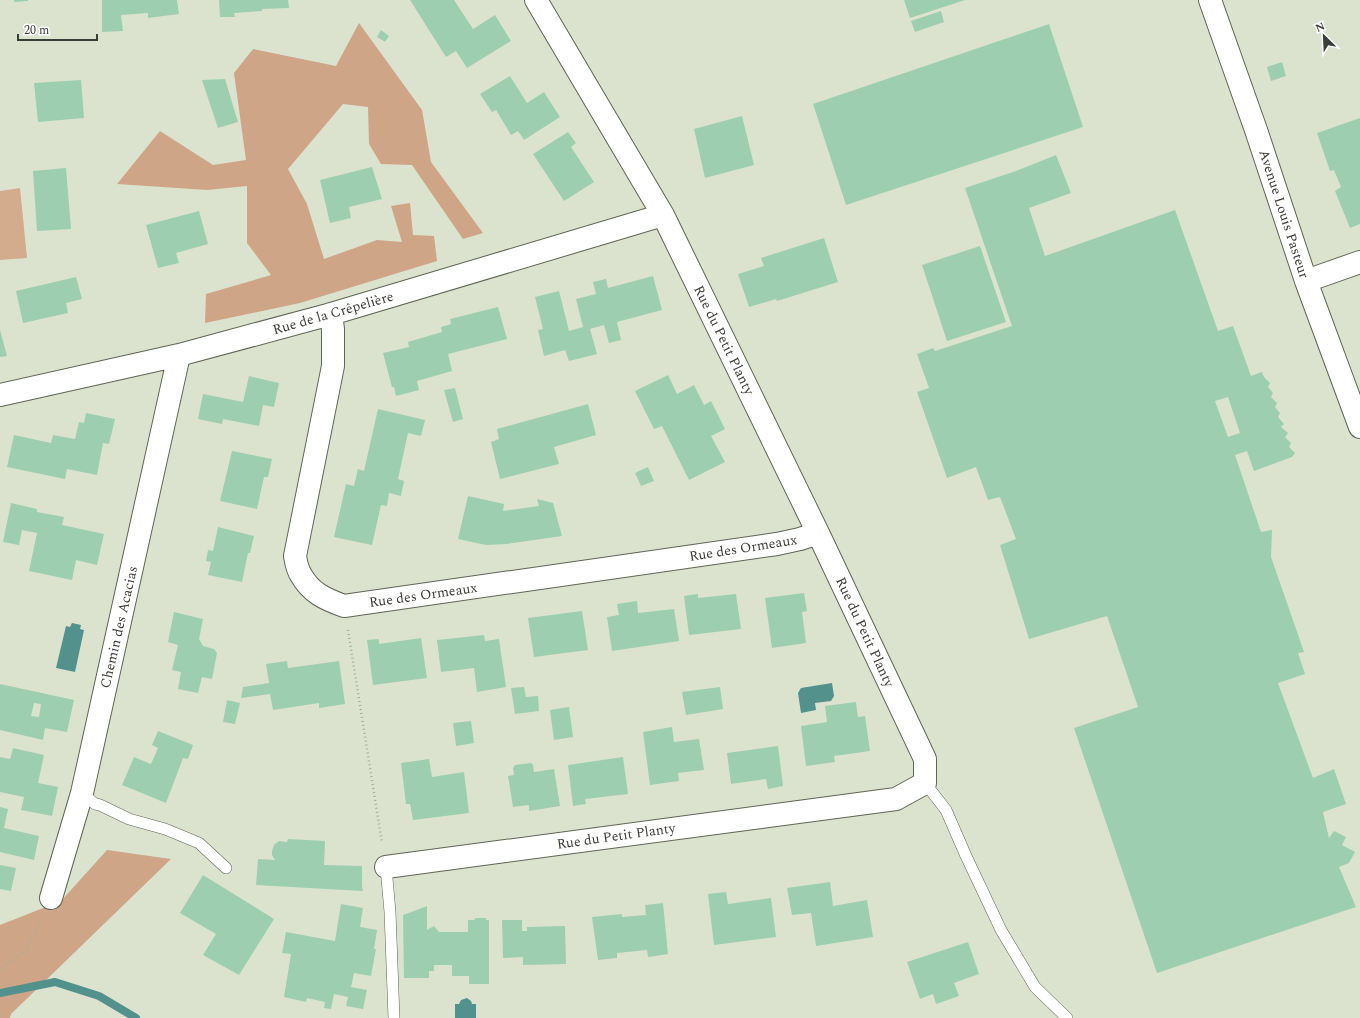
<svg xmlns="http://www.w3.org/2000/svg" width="1360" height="1018" font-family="Spectral,serif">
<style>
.green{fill:#d3ab8d}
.forest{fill:#cea586}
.water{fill:#53918d}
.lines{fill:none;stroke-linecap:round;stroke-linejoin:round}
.stream{stroke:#53918d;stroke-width:8}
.building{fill:#9eceb0;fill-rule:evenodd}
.lane-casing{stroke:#5f6554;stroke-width:12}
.street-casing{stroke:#5f6554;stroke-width:24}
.path{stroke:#a7ad9d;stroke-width:2.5;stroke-dasharray:1 3;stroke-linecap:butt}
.lane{stroke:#fff;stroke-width:11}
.street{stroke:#fff;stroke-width:22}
.labels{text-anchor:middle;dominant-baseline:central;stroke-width:4;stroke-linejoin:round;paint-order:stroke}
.street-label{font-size:14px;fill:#3b3e36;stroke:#fff}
</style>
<rect width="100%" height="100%" fill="#dbe3cf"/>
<path class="green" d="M 20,188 L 27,258 L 0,260 L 0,191 Z"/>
<path class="forest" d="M 359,23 L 422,110 L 431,162 L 483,233 L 463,239 L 412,165 L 381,164 L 369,144 L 368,107 L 343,104 L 288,169 L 307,204 L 324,259 L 377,240 L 402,242 L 391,206 L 410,203 L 413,235 L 434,236 L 437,261 L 300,303 L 205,323 L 206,294 L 271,275 L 247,243 L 247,186 L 207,190 L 117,184 L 160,131 L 213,165 L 246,160 L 234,73 L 253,49 L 336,66 Z
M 107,850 L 171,859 L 11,1014 L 10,1018 L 0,1018 L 0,925 L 61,901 Z"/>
<path class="water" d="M 72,623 L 81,625 L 80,629 L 84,630 L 75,672 L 56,668 L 66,626 L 70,627 Z
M 832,683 L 834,696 L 831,701 L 815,703 L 816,710 L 801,713 L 798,693 L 801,688 Z
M 467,998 L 471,1001 L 472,1004 L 476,1004 L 476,1018 L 455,1018 L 455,1004 L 459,1004 L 461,1000 Z"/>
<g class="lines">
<path class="stream" d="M 0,993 L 55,982 L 99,996 L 136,1018"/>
</g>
<path class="building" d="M 14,0 L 28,0 L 28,1 L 14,2 Z
M 102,0 L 177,0 L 179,14 L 148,18 L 148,13 L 121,15 L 123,31 L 102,32 Z
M 219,0 L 288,0 L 289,8 L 262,9 L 262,11 L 234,13 L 235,17 L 220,17 Z
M 410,0 L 454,0 L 473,29 L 495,15 L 511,41 L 467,68 L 456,51 L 446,57 Z
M 904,0 L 965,0 L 910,18 Z
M 941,11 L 944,22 L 915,32 L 911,21 Z
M 1049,24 L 1083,127 L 846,205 L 813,104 Z
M 381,30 L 389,36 L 385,42 L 377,37 Z
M 1282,62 L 1286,76 L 1271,81 L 1267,67 Z
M 510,76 L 527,103 L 544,92 L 560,117 L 524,140 L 518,131 L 511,135 L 496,110 L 492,112 L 480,94 Z
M 225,79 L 238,122 L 218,128 L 202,80 Z
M 81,80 L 84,118 L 38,122 L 34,83 Z
M 742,116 L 754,165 L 705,178 L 694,129 Z
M 1360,118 L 1360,224 L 1350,228 L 1335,191 L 1341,187 L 1334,170 L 1330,171 L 1317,133 Z
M 568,132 L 576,143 L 571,147 L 594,182 L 564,201 L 533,154 Z
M 1056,155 L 1071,193 L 1029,208 L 1045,256 L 1175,210 L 1218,331 L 1233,326 L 1251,376 L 1262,372 L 1264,377 L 1270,383 L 1268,387 L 1273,393 L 1271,397 L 1277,403 L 1275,407 L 1280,413 L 1278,417 L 1284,424 L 1281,427 L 1288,433 L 1285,437 L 1291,443 L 1289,447 L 1295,453 L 1292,457 L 1254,471 L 1247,451 L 1235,455 L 1261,532 L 1272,530 L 1271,557 L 1304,652 L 1298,653 L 1305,674 L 1278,683 L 1313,778 L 1334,769 L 1346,804 L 1323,812 L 1329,838 L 1334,831 L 1346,837 L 1342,845 L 1355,852 L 1349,863 L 1339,867 L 1356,907 L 1157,973 L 1074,728 L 1138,707 L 1107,616 L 1029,639 L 1000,545 L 1016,539 L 1000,497 L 988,500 L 976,467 L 947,478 L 917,392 L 929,388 L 917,354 L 933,348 L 935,351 L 1012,326 L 965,188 L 1016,171 ZM 1228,397 L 1240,433 L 1228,437 L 1215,401 Z
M 372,167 L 382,199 L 349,207 L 351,218 L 330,223 L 320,180 Z
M 66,168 L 71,229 L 37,231 L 33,171 Z
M 199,211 L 208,244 L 176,253 L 179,263 L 158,268 L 146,225 Z
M 824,238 L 838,282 L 777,301 L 776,299 L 749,307 L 738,274 L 764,266 L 761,258 Z
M 980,246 L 1006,322 L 947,341 L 922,265 Z
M 653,276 L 662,310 L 617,322 L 621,340 L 609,343 L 604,325 L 590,329 L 597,354 L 569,361 L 565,350 L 544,356 L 538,330 L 543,329 L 535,297 L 559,291 L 569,331 L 583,327 L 576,299 L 596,294 L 593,282 L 606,279 L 608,288 Z
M 76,277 L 82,299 L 66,303 L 68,313 L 23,323 L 16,291 Z
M 498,307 L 507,339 L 448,354 L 452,371 L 417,381 L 419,390 L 396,396 L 394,387 L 392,387 L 383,353 L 409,347 L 408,342 L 442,332 L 441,327 L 451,324 L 450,319 Z
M 0,330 L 7,356 L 0,357 Z
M 668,375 L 677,394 L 694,385 L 704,405 L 711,401 L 725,429 L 711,436 L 725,462 L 689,480 L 662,426 L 654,429 L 635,391 Z
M 249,376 L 279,383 L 274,407 L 263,405 L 259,426 L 223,419 L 222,424 L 198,419 L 203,394 L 243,402 Z
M 455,388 L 463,419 L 453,422 L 444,390 Z
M 588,404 L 596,435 L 554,447 L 559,464 L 500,479 L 491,442 L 499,439 L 497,429 Z
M 378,409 L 425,420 L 421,436 L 408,433 L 398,479 L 404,481 L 401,496 L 389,493 L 387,506 L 381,505 L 372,545 L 334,537 L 346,484 L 354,486 L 358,469 L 364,471 Z
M 86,413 L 115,419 L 109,444 L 103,443 L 97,475 L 67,469 L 65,479 L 7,467 L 14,435 L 51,443 L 53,435 L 75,439 L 79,422 L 84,423 Z
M 232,451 L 272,459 L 268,477 L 264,477 L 257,509 L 220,501 Z
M 648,467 L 654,481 L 641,486 L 635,473 Z
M 468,496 L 504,504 L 503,511 L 539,506 L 537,499 L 553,503 L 562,536 L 507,544 L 486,545 L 458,539 Z
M 11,503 L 37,509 L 37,512 L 64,517 L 62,525 L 104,534 L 97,565 L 76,560 L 72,580 L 29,571 L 37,533 L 22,530 L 19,545 L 3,542 Z
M 218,527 L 254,536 L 250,553 L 248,553 L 242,582 L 208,575 L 211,562 L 206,561 L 208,550 L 213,551 Z
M 804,593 L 807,611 L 802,612 L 806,643 L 772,648 L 765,598 Z
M 698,594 L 698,598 L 736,594 L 741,629 L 689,635 L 684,596 Z
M 637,601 L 638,613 L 674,609 L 679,641 L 612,651 L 607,617 L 619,615 L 617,604 Z
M 582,611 L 588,650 L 534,657 L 528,618 Z
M 174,612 L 203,619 L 199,639 L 203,646 L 214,649 L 217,653 L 212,679 L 202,677 L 198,693 L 178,689 L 181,672 L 172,670 L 178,645 L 168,642 Z
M 484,635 L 485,641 L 499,639 L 506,687 L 477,692 L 474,668 L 441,672 L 437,640 Z
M 421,638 L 427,678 L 373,685 L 367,640 L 379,639 L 379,644 Z
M 287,661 L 288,668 L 339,661 L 345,704 L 319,708 L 319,703 L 273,710 L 270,694 L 241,698 L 243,687 L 269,683 L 266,664 Z
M 0,684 L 74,700 L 67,732 L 45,728 L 43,740 L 0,730 ZM 34,703 L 41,704 L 39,717 L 31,716 Z
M 524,687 L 526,697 L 538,696 L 539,711 L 515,714 L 511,688 Z
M 720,687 L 723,709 L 686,715 L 682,692 Z
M 227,700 L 240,703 L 235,724 L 223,722 Z
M 856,702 L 858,717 L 865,716 L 870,751 L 834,756 L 835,762 L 806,766 L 801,726 L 827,722 L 825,706 Z
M 569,707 L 573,737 L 554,740 L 550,710 Z
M 471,721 L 474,743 L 456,746 L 453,723 Z
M 672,727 L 674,742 L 699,739 L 704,770 L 678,773 L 679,781 L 650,785 L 643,732 Z
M 158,731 L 193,745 L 188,759 L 183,758 L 166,803 L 122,785 L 134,757 L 151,764 L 158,748 L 152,745 Z
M 778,746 L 783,786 L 768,789 L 766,779 L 731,784 L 727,753 Z
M 13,748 L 44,755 L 38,783 L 58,787 L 52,816 L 21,810 L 24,797 L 0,792 L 0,757 L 10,759 Z
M 623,757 L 628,794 L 585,799 L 586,804 L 573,806 L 568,765 Z
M 429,759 L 432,777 L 464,772 L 469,813 L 413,820 L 410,804 L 406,804 L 401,763 Z
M 531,763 L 533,765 L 534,772 L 554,769 L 560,806 L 529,811 L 529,805 L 513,807 L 508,776 L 514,775 L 513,768 L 515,765 Z
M 0,807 L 8,809 L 4,828 L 39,836 L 34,860 L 0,852 Z
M 288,839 L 325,841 L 324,865 L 362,866 L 362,886 L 363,891 L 256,885 L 258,859 L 275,860 L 272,855 L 272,851 L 274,845 L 279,841 L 287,842 Z
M 0,865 L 16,868 L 11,891 L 0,889 Z
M 203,875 L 274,919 L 239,975 L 203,955 L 216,934 L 180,913 Z
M 830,882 L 833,906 L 867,900 L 873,937 L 816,946 L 811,913 L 792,915 L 787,888 Z
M 726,892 L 728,904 L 771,898 L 776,937 L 714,945 L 708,894 Z
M 663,903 L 668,954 L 648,957 L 647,950 L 617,953 L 617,958 L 598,960 L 592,917 L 622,914 L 622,917 L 646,915 L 645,905 Z
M 341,904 L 363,908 L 360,927 L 377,930 L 374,949 L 376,949 L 371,976 L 354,973 L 351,987 L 367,990 L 363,1009 L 346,1006 L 348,997 L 334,994 L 331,1009 L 324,1008 L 325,1002 L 307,998 L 306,1002 L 284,997 L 291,954 L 282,953 L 286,932 L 335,941 Z
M 427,906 L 427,930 L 434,926 L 439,932 L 468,932 L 468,920 L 474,920 L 476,918 L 486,918 L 486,920 L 489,920 L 489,984 L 469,984 L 469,976 L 452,976 L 452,965 L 434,965 L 434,971 L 429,971 L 429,978 L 404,978 L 403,915 Z
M 502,920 L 522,920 L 522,931 L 527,931 L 527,927 L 565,926 L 566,964 L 523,965 L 523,957 L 503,958 Z
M 968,942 L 979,974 L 954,983 L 959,996 L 936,1004 L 933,994 L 920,999 L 907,962 Z"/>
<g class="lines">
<defs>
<path id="lane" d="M 925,783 L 946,810 L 966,856 L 1001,930 L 1035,987 L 1067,1018
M 82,793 L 95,804 L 100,805 L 129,819 L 165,829 L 199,843 L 226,868
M 386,867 L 390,912 L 394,1018"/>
<path id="street" d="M 1210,0 L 1256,130 L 1306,281 L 1360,427
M 1306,281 L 1360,262
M 331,314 L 333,329 L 333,366 L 295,556 C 296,562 297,569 301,575 C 311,593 325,599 344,606 L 777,544 L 800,539 L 818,533
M 0,395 L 179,355 L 331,314 L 663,215
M 386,867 L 896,799 L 925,783 L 925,759 L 818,533 L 663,215 L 536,0
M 51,898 L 82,793 L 179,355"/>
</defs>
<use href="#lane" class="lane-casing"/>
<use href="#street" class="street-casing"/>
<path class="path" d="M 348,630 L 382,843
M 0,970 L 26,950 L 41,919"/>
<use href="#lane" class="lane"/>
<use href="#street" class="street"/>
</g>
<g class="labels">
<g class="street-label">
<text transform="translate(1284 214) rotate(72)">Avenue Louis Pasteur</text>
<text transform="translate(333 313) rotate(-16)">Rue de la Crêpelière</text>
<text transform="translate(724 340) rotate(64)">Rue du Petit Planty</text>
<text transform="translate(743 548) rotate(-9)">Rue des Ormeaux</text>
<text transform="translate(423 595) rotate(-8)">Rue des Ormeaux</text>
<text transform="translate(119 627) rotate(-77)">Chemin des Acacias</text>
<text transform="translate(865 632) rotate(65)">Rue du Petit Planty</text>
<text transform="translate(616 836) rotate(-8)">Rue du Petit Planty</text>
</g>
</g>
<g transform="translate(1324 36) rotate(336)" stroke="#ffffff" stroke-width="3" paint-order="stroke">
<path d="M0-3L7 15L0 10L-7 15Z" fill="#3b3e36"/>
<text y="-6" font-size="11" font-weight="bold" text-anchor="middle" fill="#3b3e36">N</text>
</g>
<path d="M18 34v6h79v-6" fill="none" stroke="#3b3e36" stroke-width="2"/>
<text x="24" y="34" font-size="12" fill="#3b3e36" stroke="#ffffff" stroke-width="3" paint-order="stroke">20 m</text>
</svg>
